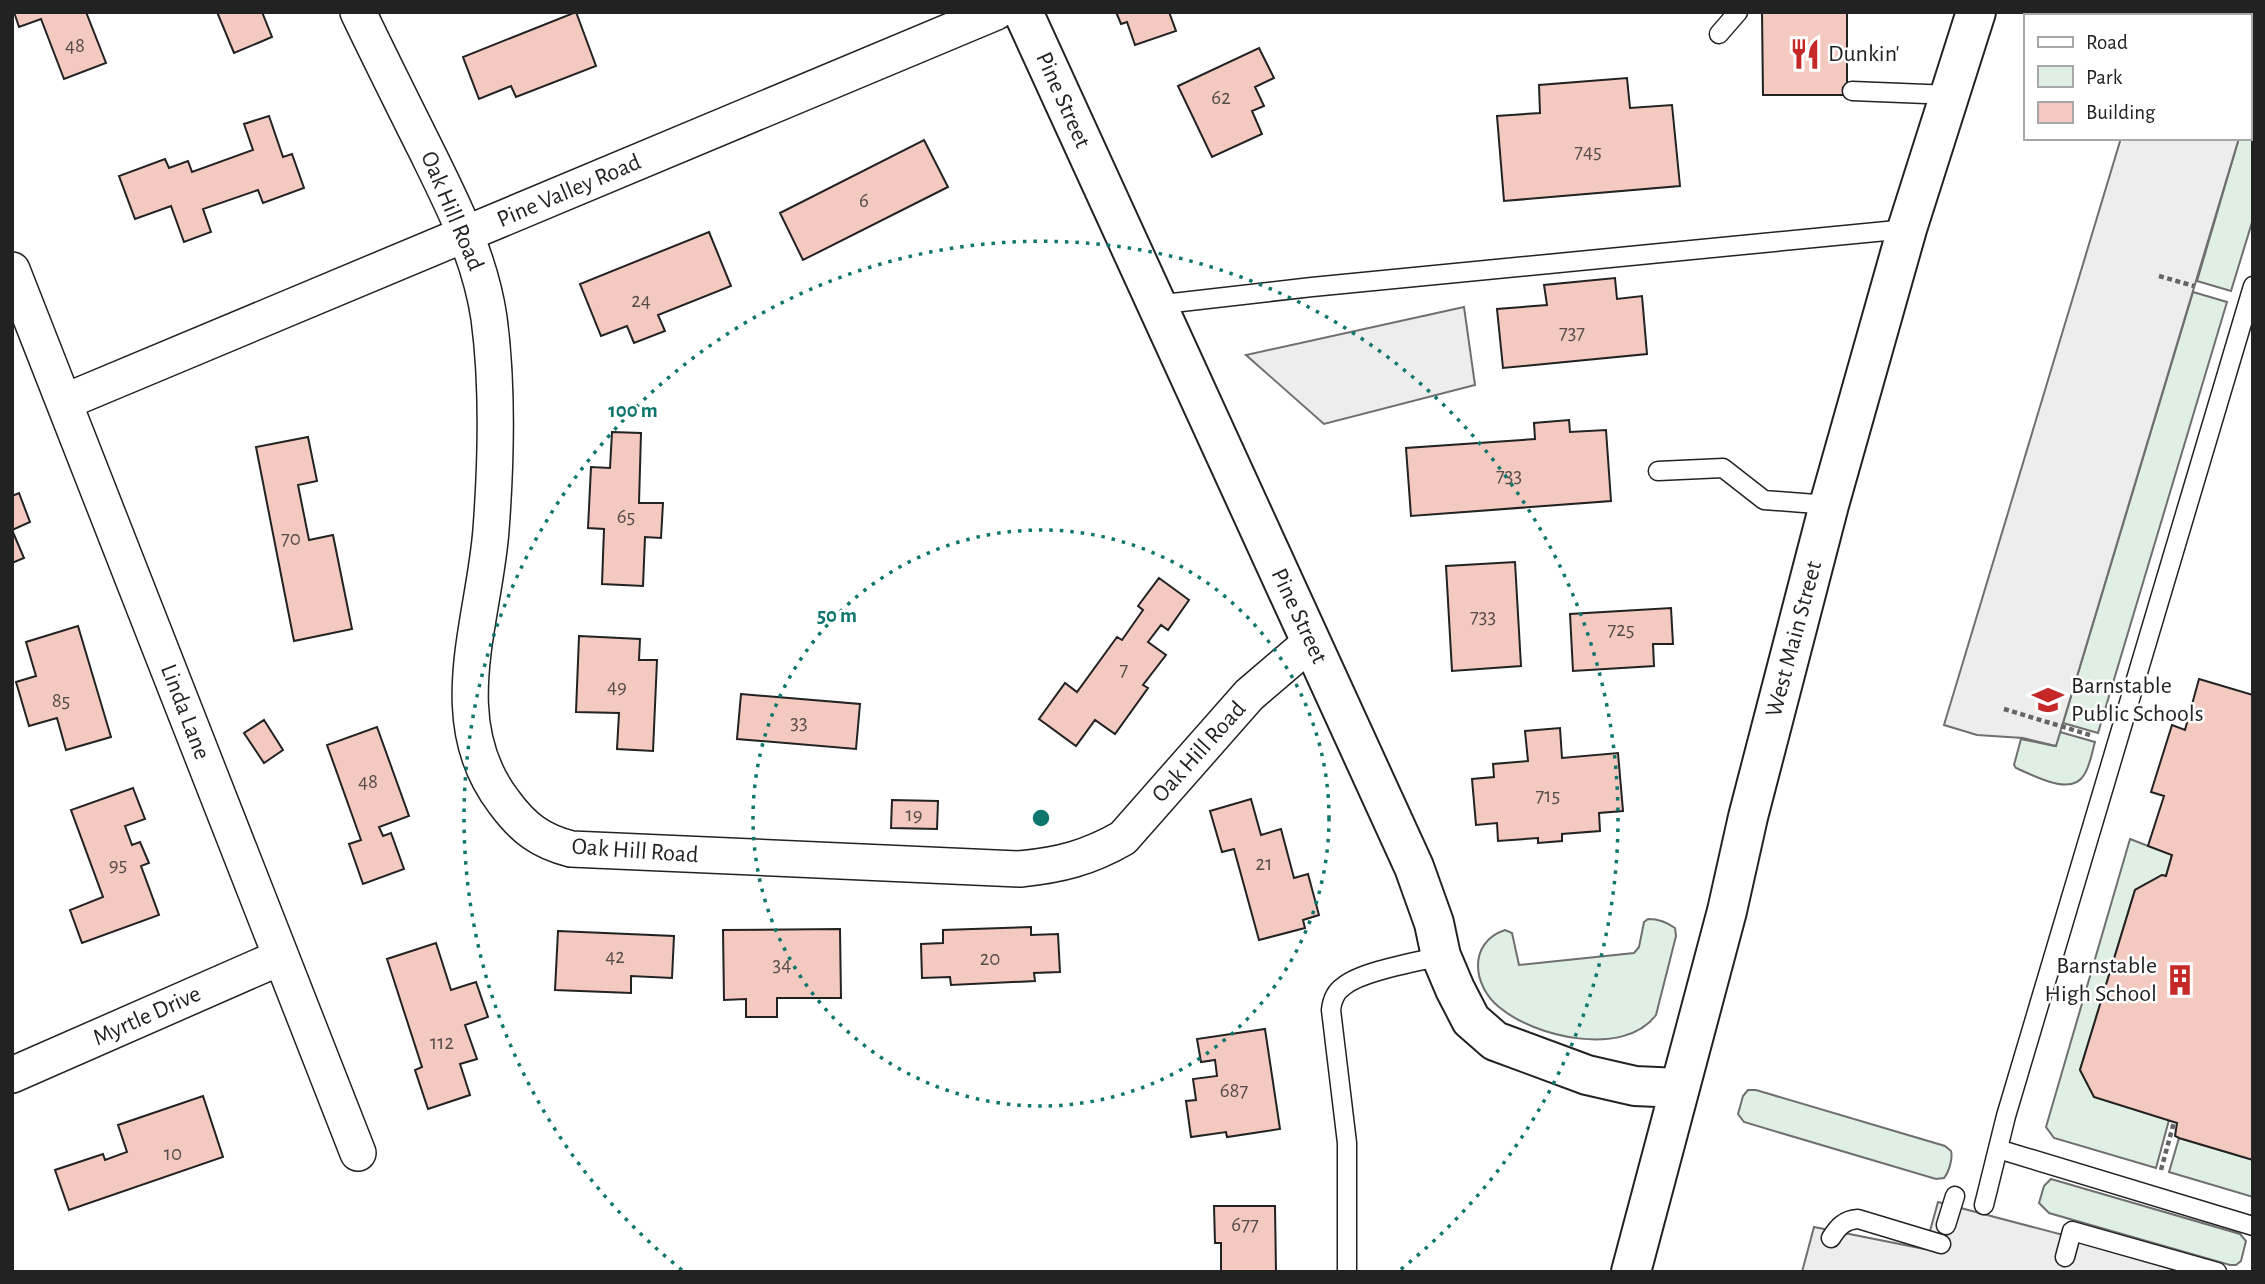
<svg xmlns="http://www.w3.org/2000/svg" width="2265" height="1284" font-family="'Alegreya Sans',sans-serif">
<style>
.green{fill:#e0efe3;stroke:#6f6f6f;stroke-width:2}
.parking{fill:#ededed;stroke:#6f6f6f;stroke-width:2}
.building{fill:#f3c9c0;stroke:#222;stroke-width:2}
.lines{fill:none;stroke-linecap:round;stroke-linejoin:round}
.lane-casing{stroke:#222;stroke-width:21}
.street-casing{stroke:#222;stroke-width:38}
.secondary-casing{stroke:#222;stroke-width:42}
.path{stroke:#646464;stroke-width:4.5;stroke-dasharray:5 3.5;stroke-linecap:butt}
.lane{stroke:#fff;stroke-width:18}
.street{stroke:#fff;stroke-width:35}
.secondary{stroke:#fff;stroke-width:38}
.ring{fill:none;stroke:#0f766e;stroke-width:3.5;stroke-dasharray:3.5 7}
.labels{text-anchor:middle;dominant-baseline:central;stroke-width:5;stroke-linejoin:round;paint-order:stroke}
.number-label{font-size:21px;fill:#564c4a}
.poi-label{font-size:24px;fill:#222;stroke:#fff;text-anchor:start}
.street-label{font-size:24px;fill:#222;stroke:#fff}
.centre{fill:#0f766e;stroke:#fff;stroke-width:3.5}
.ring-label{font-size:21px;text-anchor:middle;font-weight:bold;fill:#0f766e;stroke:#fff;stroke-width:5;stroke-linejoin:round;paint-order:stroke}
</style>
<rect width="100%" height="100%" fill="#fff"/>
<path class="green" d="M 2253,94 L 2253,219 L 2231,291 L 2197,281 L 2239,138 L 2249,138 L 2249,106 Z
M 2193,292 L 2227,302 L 2098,733 L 2063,723 Z
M 2060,732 L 2095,742 C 2092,752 2090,766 2084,775 C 2071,797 2033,775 2016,768 L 2014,765 L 2021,739 L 2055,746 Z
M 2130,839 L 2172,855 L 2166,876 L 2162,875 L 2135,890 L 2080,1070 L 2094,1097 L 2169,1120 L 2156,1168 L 2054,1138 L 2046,1127 Z
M 1648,919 C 1659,919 1666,922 1675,928 L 1676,936 L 1656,1015 C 1624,1058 1534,1037 1499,1007 C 1473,986 1467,943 1505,930 L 1512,933 L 1519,965 L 1634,953 L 1639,947 L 1644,922 Z
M 1748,1090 L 1756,1090 L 1945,1146 L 1951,1151 C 1953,1158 1949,1172 1944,1178 L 1936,1179 L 1744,1122 L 1738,1114 L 1743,1096 Z
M 2179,1138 L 2253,1160 L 2253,1197 L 2169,1172 Z
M 2051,1179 L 2240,1234 L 2246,1241 L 2241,1261 L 2236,1265 L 2230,1265 L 2049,1213 L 2039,1203 L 2044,1186 Z"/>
<path class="parking" d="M 2159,12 L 2253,12 L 2253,94 L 2249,106 L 2249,16 L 2158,16 Z
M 2121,138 L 2239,138 L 2056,746 L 2023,738 L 1977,735 L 1944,725 Z
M 1464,307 L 1475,385 L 1324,424 L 1246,355 Z
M 1938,1202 L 2203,1272 L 1802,1272 L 1814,1227 L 1925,1249 Z"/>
<path class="building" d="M 14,12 L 86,12 L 106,63 L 64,79 L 41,19 L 19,27 Z
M 217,12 L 262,12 L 272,37 L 234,53 Z
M 576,12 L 596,66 L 516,97 L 511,86 L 479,99 L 463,57 Z
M 1116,12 L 1169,12 L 1176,31 L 1135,45 L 1127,22 L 1121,24 Z
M 1762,12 L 1847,12 L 1847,95 L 1763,95 Z
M 1259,48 L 1274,78 L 1255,87 L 1264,106 L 1252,111 L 1262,134 L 1212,157 L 1178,86 Z
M 1627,78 L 1630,108 L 1672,105 L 1680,186 L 1504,201 L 1497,116 L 1540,113 L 1539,85 Z
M 269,116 L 283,157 L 292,154 L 304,188 L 263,203 L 258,190 L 203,209 L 211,232 L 184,242 L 171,206 L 135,219 L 119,176 L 165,159 L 169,168 L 188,161 L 192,172 L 253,150 L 244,124 Z
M 924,140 L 948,187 L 803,260 L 780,213 Z
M 709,232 L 731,286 L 658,315 L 665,331 L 634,343 L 627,326 L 601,336 L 580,284 Z
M 1615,278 L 1617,299 L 1642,296 L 1647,354 L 1503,368 L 1497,309 L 1547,305 L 1544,285 Z
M 1569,420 L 1570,432 L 1606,430 L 1611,501 L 1411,516 L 1406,448 L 1535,439 L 1534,423 Z
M 612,432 L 641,433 L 639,503 L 663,503 L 661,538 L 645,537 L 643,586 L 602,584 L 604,529 L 588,528 L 591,467 L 610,468 Z
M 308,437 L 317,481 L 298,485 L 309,540 L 333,535 L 352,629 L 294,641 L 256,447 Z
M 19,493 L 30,522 L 12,530 L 24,558 L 12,563 L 12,496 Z
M 1515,562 L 1521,666 L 1452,671 L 1446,566 Z
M 1159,578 L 1189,600 L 1168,630 L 1161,625 L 1148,642 L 1166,655 L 1143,685 L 1148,688 L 1115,734 L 1095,720 L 1076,746 L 1039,719 L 1065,683 L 1077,692 L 1117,637 L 1122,640 L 1143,610 L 1138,606 Z
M 1671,608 L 1673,644 L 1653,644 L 1654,666 L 1573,671 L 1570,614 Z
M 78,626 L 111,737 L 66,750 L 57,718 L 29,726 L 16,682 L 36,676 L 26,642 Z
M 579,636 L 640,639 L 639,660 L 657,660 L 653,751 L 617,749 L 619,713 L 576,712 Z
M 2199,679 L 2253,695 L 2253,1160 L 2179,1138 L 2175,1136 L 2177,1123 L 2094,1097 L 2080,1070 L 2135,890 L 2162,875 L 2166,876 L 2172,855 L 2148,846 L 2164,796 L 2151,792 L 2172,725 L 2185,730 Z
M 741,694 L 860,704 L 856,749 L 737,739 Z
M 264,720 L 283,750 L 264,763 L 244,733 Z
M 377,727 L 409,816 L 379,827 L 383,836 L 391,833 L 404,869 L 363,884 L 349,844 L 361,840 L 327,745 Z
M 1560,728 L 1562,758 L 1618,753 L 1623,811 L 1599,813 L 1600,831 L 1562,834 L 1562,841 L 1538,843 L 1538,838 L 1498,841 L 1497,823 L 1476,825 L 1472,779 L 1494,777 L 1493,764 L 1528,761 L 1525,731 Z
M 133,788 L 145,819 L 125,826 L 132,845 L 140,842 L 149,863 L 141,866 L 159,915 L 82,943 L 70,910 L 103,897 L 71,810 Z
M 1251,799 L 1261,835 L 1281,829 L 1294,878 L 1308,874 L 1319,915 L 1303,920 L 1305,928 L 1259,940 L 1234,849 L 1222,852 L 1210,811 Z
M 892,800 L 938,801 L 937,829 L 891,828 Z
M 1031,927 L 1031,935 L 1058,934 L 1060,972 L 1034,973 L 1035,981 L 951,985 L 950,977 L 922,978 L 921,944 L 943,943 L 943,930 Z
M 840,929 L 841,998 L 777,998 L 777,1017 L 746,1017 L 746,999 L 724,1000 L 723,930 Z
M 558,931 L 674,936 L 672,978 L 631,976 L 631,993 L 555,990 Z
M 436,943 L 451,990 L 476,982 L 488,1017 L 465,1025 L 477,1059 L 460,1064 L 470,1095 L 428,1109 L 415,1070 L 422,1067 L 387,959 Z
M 1265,1029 L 1280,1129 L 1227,1137 L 1226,1132 L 1191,1137 L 1186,1101 L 1196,1100 L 1193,1079 L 1217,1076 L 1215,1060 L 1201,1062 L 1197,1039 Z
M 203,1096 L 223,1157 L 69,1210 L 55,1170 L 103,1154 L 105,1160 L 127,1152 L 118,1125 Z
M 1214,1206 L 1275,1206 L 1276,1272 L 1221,1272 L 1221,1243 L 1215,1243 Z"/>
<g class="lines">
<defs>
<path id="lane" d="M 1719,34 L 1738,12
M 1852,91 L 1951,95
M 1155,305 L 1312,287 L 1907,229
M 1658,471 L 1723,468 L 1764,500 L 1829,505
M 1998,1149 L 2253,1226
M 1984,1205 L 2006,1116 L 2253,286
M 1946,1225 L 1955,1196
M 1831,1238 C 1838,1227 1844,1220 1858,1219 L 1941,1244
M 2065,1257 L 2072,1231 L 2217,1272
M 1347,1272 L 1347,1143 L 1331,1010 C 1332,1000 1335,992 1344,986 C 1362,971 1417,962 1441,956"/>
<path id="street" d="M 358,12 C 380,58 403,104 426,150 C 453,205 480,257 489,318 C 498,385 496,463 491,530 C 484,622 441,720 504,802 C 523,828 540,841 571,849 L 1020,869 C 1060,865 1088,858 1123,838 L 1249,695 L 1311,642
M 12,270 L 358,1153
M 64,402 L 996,12
M 12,1075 L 281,957"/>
<path id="secondary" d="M 1023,12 L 1414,867 L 1434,923 L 1441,956 L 1455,989 L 1471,1020 L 1495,1041 L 1587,1075 L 1635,1086 L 1680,1088
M 1631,1272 L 1727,911 L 1748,817 L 1829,505 L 1907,229 L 1976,12"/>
</defs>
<use href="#lane" class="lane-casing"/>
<use href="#street" class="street-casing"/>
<use href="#secondary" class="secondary-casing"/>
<path class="path" d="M 2249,31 L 2253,32
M 2159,276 L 2194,286
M 2004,709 L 2090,735
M 2161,1170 L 2174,1122"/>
<use href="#lane" class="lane"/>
<use href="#street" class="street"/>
<use href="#secondary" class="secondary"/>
</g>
<g class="ring">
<circle cx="1041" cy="818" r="288"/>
<path d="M682 1270A577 577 0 1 1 1400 1270"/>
</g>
<defs>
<symbol id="restaurant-bare" viewBox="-9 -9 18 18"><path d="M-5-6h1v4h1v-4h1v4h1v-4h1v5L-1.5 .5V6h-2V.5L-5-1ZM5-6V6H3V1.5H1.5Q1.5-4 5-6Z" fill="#c62828" stroke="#fff" stroke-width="2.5" paint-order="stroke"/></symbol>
<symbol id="school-bare" viewBox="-9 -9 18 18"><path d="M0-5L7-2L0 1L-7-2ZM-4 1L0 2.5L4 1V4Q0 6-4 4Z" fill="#c62828" stroke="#fff" stroke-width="2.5" paint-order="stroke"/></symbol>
<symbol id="building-bare" viewBox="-9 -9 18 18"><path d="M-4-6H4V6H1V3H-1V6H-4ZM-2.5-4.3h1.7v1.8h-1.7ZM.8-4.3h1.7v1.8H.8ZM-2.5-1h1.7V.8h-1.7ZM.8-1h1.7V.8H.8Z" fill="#c62828" stroke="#fff" stroke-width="2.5" paint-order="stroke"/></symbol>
</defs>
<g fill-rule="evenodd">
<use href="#restaurant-bare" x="1783" y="32" width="44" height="44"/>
<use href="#school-bare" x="2026" y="678" width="44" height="44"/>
<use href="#building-bare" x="2158" y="958" width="44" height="44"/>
</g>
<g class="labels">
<g class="number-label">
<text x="75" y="45">48</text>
<text x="1221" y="97">62</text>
<text x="1588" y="151">745</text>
<text x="864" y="200">6</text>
<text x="641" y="300">24</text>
<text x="1572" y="332">737</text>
<text x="1509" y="475">733</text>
<text x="626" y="516">65</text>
<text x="291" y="538">70</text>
<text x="1483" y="616">733</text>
<text x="1621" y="629">725</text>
<text x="1124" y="669">7</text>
<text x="617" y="686">49</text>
<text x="61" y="700">85</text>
<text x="799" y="722">33</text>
<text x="368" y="781">48</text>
<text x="1548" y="795">715</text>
<text x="914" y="814">19</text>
<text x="1264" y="863">21</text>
<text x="118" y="864">95</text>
<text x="615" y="956">42</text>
<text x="990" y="958">20</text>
<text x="782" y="964">34</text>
<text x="442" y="1042">112</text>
<text x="1234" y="1090">687</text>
<text x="173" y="1153">10</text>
<text x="1245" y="1224">677</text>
</g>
<g class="poi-label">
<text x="1828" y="54">Dunkin'</text>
<text x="2071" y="686">Barnstable<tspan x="2071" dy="28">Public Schools</tspan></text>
<text x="2157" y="966" text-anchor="end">Barnstable<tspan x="2157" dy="28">High School</tspan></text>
</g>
<g class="street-label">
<text transform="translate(1063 100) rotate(66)">Pine Street</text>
<text transform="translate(569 191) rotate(-23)">Pine Valley Road</text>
<text transform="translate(452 211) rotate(67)">Oak Hill Road</text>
<text transform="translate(1299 616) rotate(65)">Pine Street</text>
<text transform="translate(1794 639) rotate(-75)">West Main Street</text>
<text transform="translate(185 712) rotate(69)">Linda Lane</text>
<text transform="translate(1199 752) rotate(-48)">Oak Hill Road</text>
<text transform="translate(635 851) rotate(4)">Oak Hill Road</text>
<text transform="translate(147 1016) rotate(-24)">Myrtle Drive</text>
</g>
</g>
<circle cx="1041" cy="818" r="10" class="centre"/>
<g class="ring-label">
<text x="633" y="417">100 m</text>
<text x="837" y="622">50 m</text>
</g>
<rect width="2265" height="1284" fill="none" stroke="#222222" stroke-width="28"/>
<rect x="2024" y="14" width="228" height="126" fill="#ffffff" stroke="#a7a7a7" stroke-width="2"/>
<rect x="2038" y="37" width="35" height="10" fill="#ffffff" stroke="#a7a7a7" stroke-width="2"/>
<text x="2086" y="49" font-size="21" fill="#222222">Road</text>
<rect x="2038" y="66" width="35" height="21" fill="#e0efe3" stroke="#a7a7a7" stroke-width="2"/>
<text x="2086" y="84" font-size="21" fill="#222222">Park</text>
<rect x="2038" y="102" width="35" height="21" fill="#f3c9c0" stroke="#a7a7a7" stroke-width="2"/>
<text x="2086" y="119" font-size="21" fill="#222222">Building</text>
</svg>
